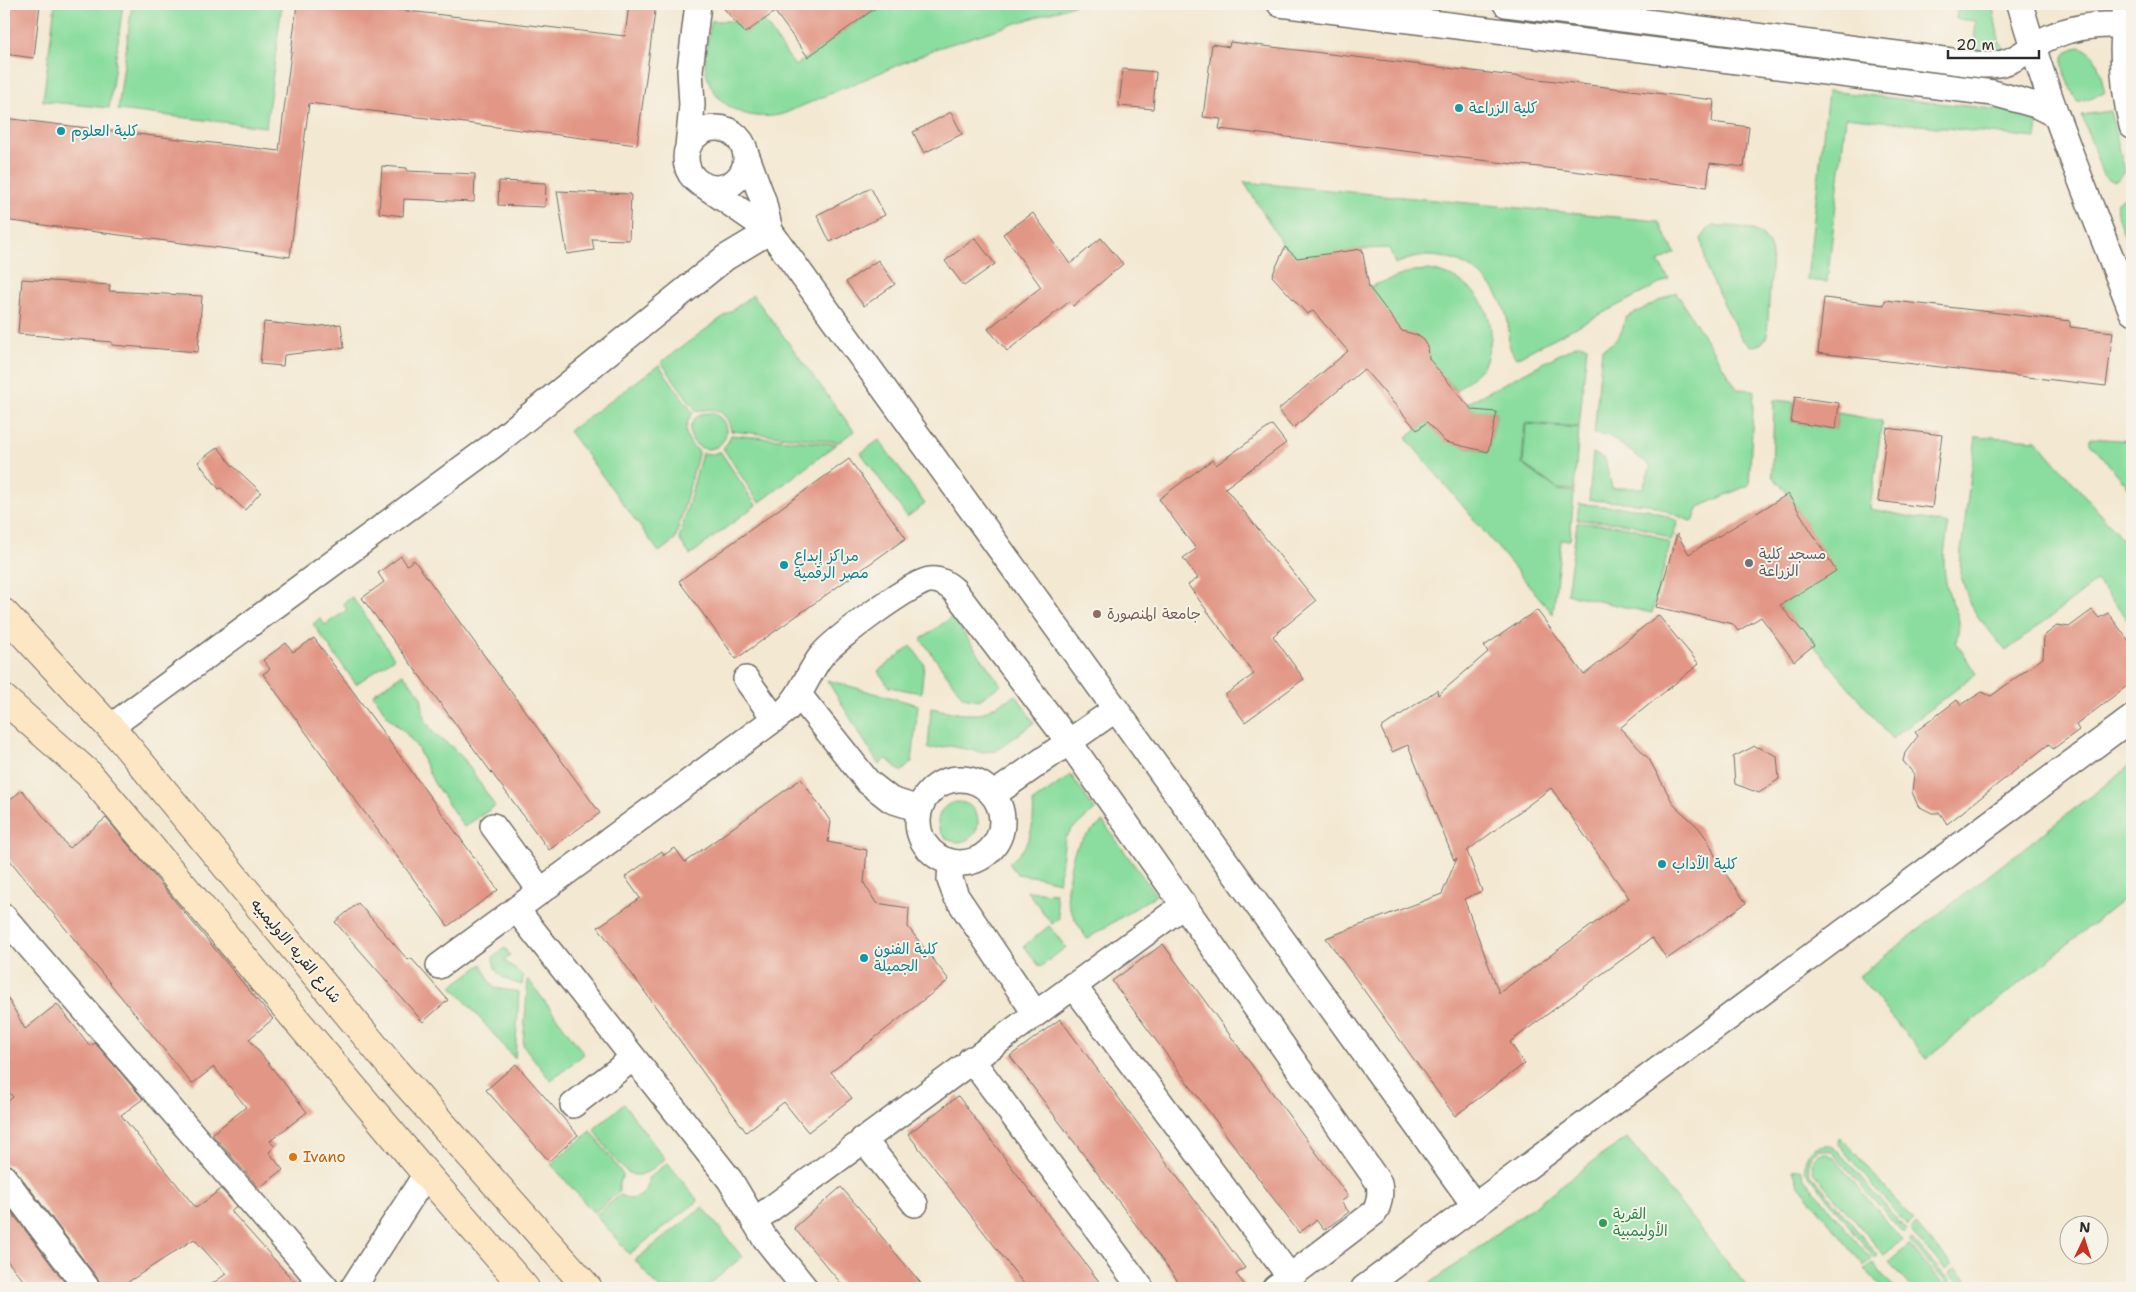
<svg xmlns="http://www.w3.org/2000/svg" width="2136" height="1292" font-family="'Shantell Sans','Playpen Sans Arabic',sans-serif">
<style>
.green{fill:#8add9e;stroke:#5a8464}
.building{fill:#e29685;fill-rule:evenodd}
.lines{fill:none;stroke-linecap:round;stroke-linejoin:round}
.street-casing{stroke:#716d65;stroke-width:28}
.secondary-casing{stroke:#716d65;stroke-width:30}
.street{stroke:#fff;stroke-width:25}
.secondary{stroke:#fce6c4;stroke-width:28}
.culture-dot{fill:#0f9aa8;stroke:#f7f3e8;stroke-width:2}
.worship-dot{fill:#6b7280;stroke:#f7f3e8;stroke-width:2}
.education-dot{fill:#8d6e63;stroke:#f7f3e8;stroke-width:2}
.food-dot{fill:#e8710a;stroke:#f7f3e8;stroke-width:2}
.leisure-dot{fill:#2e9e5b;stroke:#f7f3e8;stroke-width:2}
.labels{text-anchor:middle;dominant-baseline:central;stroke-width:4;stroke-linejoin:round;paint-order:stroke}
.culture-label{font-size:15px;fill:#0d838f;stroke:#f7f3e8;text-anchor:start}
.worship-label{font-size:15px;fill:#5b616d;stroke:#f7f3e8;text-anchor:start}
.education-label{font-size:15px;fill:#785e54;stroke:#f7f3e8;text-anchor:start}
.street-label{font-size:15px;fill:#2b2b2b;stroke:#f7f3e8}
.food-label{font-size:15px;fill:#c56008;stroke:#f7f3e8;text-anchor:start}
.leisure-label{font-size:15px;fill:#27864d;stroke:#f7f3e8;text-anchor:start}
</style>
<rect width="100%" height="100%" fill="#f7f3e8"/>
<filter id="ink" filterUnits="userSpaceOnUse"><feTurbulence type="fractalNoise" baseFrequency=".02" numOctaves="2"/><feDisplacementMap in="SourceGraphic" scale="10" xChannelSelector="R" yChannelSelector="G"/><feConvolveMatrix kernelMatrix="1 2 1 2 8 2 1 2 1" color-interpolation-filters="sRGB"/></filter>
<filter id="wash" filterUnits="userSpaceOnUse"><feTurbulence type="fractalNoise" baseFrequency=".0096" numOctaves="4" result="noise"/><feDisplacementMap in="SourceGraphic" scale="20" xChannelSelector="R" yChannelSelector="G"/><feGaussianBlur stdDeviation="1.12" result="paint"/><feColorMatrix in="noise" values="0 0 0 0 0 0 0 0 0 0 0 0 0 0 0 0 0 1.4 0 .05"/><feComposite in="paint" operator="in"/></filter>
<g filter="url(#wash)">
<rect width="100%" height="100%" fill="#f3e8d2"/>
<path class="green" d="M 55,4 L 123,4 L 109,108 L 43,101 Z
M 132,4 L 282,4 L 266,127 L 118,110 Z
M 882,4 L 1077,4 L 938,48 L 783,114 C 746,124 707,104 705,63 C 705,49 709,35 711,21 L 734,21 L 745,33 L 763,20 L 795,66 Z
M 1958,4 L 1992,4 L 1999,40 L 2006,51 L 1973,56 L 1976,21 L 1956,19 Z
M 2080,47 C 2100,53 2100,76 2105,93 L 2077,102 C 2069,84 2048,52 2080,47 Z
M 1828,91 L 2039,114 L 2036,138 L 1846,117 L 1827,282 L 1807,280 Z
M 2110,111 L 2125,171 C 2120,183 2108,184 2102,173 L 2082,115 Z
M 1244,182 L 1658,221 L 1675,253 L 1658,262 L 1669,279 L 1516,358 C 1504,343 1511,336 1507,318 C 1499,282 1465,256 1428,256 C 1417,256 1405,260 1395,264 L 1389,248 L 1362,249 L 1297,260 L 1288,253 Z
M 2121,199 L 2125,199 L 2132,203 L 2132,246 C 2124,239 2114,212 2117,202 Z
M 1713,226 C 1737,226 1767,225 1772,254 L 1767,335 C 1762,348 1750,350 1741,338 L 1708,272 L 1701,239 L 1708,229 Z
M 1428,270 C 1465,275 1497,304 1490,345 C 1488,352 1487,361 1482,367 C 1476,376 1464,383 1456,391 L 1445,377 L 1435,386 C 1432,380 1426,369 1426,363 C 1427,360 1429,358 1429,355 C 1429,338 1414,332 1400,334 L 1369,287 L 1413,271 Z
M 1676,292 L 1737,389 L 1754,390 L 1749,485 L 1699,507 L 1693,522 L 1649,504 L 1589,500 L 1593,453 L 1605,459 L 1612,488 L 1643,488 L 1651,466 L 1609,436 L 1594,434 L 1602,349 C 1616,343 1623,334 1625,318 Z
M 753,295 L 854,431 L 839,442 L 731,431 C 728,412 714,405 697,412 L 661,362 Z
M 1579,344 L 1587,346 L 1579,427 L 1525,423 L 1522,464 L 1558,490 L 1574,492 L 1570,540 L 1561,540 L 1553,614 L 1406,438 L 1427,422 L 1439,435 L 1469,419 L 1462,446 L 1488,452 L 1497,412 L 1472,410 L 1467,403 Z
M 659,365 L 693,413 C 682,427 684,441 699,451 L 675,540 L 659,552 L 569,431 Z
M 1774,400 L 1794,402 L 1791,422 L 1836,429 L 1838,413 L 1882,421 L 1870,509 L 1949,524 C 1945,543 1942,562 1946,582 C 1947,593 1959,615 1959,622 C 1959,629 1957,636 1956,642 L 1976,674 L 1892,739 L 1780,605 L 1835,571 L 1788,494 L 1772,476 Z
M690 431a18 18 0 1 1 36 0a18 18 0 1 1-36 0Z
M 1526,424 L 1579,428 L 1574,490 L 1558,489 L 1523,464 Z
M 731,435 L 837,444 L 759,503 L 723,448 L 728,442 Z
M 1976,436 L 2036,440 L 2132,550 L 2132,626 L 2097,581 L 2006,651 L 1979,618 L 1970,604 L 1960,573 L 1961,551 Z
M 2090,438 L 2132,441 L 2132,491 L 2090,443 Z
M 879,440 L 925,504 L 907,517 L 861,453 Z
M 720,451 L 756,505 L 690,555 L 679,539 L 702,453 L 713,454 Z
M 1579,504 L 1648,509 L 1678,521 L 1671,541 C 1640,520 1613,523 1577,520 Z
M 1577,523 C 1612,525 1639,524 1670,544 L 1652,613 L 1567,594 Z
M 352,597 L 394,658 L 356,684 L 313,624 L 320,618 L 325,625 L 347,610 L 343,603 Z
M 952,617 L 1001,685 L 979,700 L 963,697 L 921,639 Z
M 911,646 L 924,664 L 921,693 L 889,687 L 878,671 Z
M 403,674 L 421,695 L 424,717 L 429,726 L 435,735 L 452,747 L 464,759 L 495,806 L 464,827 L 434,783 L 417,747 L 405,732 L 388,717 L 373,694 Z
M 827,680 L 918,705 L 912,762 L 901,772 L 886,758 L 879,765 Z
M 1016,695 L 1034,723 L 996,751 L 980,752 L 950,746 L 928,749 L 931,708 L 962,714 L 980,714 Z
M 2132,764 L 2132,892 L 1926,1059 L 1859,976 Z
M 1071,775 L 1095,810 L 1072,829 L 1065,838 L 1059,882 L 1038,877 L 1017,874 L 1009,863 C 1030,848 1035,826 1033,802 Z
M938 822a20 20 0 1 1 40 0a20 20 0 1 1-40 0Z
M 1103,822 L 1156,895 L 1087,939 C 1078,923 1065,908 1067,888 C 1074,849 1070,847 1103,822 Z
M 1027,891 L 1055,893 L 1059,919 L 1052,924 Z
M 1049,926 L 1066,947 L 1040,967 L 1024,946 Z
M 505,948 L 510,955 L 504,960 L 523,976 L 522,985 C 505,980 494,976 493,957 Z
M 482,964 L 489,980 L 495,988 L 519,992 L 515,1059 L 452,986 Z
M 528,979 L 584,1054 L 551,1081 L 523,1045 Z
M 624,1104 L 665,1159 C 657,1165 648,1174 638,1175 C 623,1178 602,1141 594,1129 Z
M 591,1131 L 623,1175 L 619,1183 L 619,1192 L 594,1213 L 551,1164 Z
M 1627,1138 L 1748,1288 L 1424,1288 L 1598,1158 Z
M 1839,1138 L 1848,1145 L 1914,1221 L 1907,1226 L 1838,1144 Z
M 1829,1145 L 1839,1152 L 1906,1230 L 1903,1233 L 1831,1151 L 1821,1149 C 1809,1153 1806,1163 1811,1174 L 1878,1256 L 1875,1259 L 1805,1170 C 1803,1154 1814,1144 1829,1145 Z
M 1822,1153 L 1827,1153 L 1835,1159 L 1902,1240 L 1884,1255 L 1814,1173 L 1812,1163 L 1817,1155 Z
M 668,1163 L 698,1201 L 629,1254 L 596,1215 L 620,1195 L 629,1199 C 642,1198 649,1191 648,1178 Z
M 1801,1169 L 1804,1178 L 1871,1259 L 1864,1266 L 1798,1184 L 1793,1170 Z
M 703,1207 L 742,1257 L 705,1288 L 659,1288 L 635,1260 Z
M 1916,1224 L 1952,1265 L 1946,1270 L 1910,1230 Z
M 1912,1239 L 1956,1288 L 1951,1288 L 1909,1241 Z
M 1909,1245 L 1946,1288 L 1911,1288 L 1889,1262 Z
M 1873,1263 L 1894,1288 L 1882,1288 L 1865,1269 Z
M 1956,1268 L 1973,1288 L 1962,1288 L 1949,1274 Z"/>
<g id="blocks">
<path class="building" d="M 4,4 L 40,4 L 34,58 L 4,54 Z
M 297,4 L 347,4 L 625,36 L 629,4 L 656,4 L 637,145 L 309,103 L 290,257 L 4,220 L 4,118 L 279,151 Z
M 720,4 L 881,4 L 808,57 L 775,12 L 745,33 Z
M 1230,42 L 1714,100 L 1712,122 L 1749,127 L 1744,167 L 1710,163 L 1707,187 L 1219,129 L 1221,119 L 1203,117 L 1212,44 L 1229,47 Z
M 1123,69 L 1156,72 L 1153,109 L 1119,106 Z
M 951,112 L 962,134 L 924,153 L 913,132 Z
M 382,166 L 407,168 L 407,171 L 475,174 L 474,202 L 404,199 L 403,216 L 379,213 Z
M 499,181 L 546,183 L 545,207 L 498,205 Z
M 871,188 L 885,215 L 830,242 L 817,215 Z
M 557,191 L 631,194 L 629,240 L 592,239 L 594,250 L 567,254 Z
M 1033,213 L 1070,264 L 1101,238 L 1123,264 L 1073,306 L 1069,302 L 1007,351 L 988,329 L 1041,287 L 1003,234 Z
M 975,238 L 995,264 L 964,286 L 945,261 Z
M 1285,247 L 1297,258 L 1362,249 L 1369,287 L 1402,331 L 1417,335 L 1424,340 L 1428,347 L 1429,359 L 1472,410 L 1497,412 L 1488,452 L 1445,442 L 1427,422 L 1417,430 L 1364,369 L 1293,428 L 1278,410 L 1348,351 L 1313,311 L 1307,314 L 1272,276 Z
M 878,260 L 895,284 L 864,306 L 846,282 Z
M 22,279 L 110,285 L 109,291 L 202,296 L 198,352 L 112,345 L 112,342 L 18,334 Z
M 1824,298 L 1884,305 L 1885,300 L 2070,321 L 2070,327 L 2113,332 L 2106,386 L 1818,353 Z
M 264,322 L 311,327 L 341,324 L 344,348 L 284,355 L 283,366 L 260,364 Z
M 1795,397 L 1839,403 L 1836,429 L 1791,422 Z
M 1272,425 L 1286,443 L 1225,488 L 1316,601 L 1273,636 L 1304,679 L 1245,722 L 1225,695 L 1254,674 L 1188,585 L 1198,578 L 1183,558 L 1196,549 L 1159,499 L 1212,460 L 1216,465 Z
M 1887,428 L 1942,435 L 1932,508 L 1878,501 Z
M 218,447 L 231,464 L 261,492 L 245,510 L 221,488 L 219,489 L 198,462 Z
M 849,459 L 906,538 L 736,659 L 679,581 Z
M 1788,494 L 1836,571 L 1780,605 L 1814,645 L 1794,661 L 1761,617 L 1738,631 L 1733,624 L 1656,607 L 1677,534 L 1689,554 Z
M 401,556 L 407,565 L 414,560 L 600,813 L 549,850 L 362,598 L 384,582 L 378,573 Z
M 1537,610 L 1584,675 L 1658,615 L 1699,664 L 1620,728 L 1649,759 L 1674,805 L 1698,827 L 1707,839 L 1720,866 L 1746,903 L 1667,959 L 1652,938 L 1595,979 L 1510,1042 L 1524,1064 L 1455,1116 L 1326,938 L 1442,894 L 1457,858 L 1454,860 L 1408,745 L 1392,752 L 1381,728 L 1437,690 L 1438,695 L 1488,652 L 1484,646 ZM 1551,788 L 1629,898 L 1499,993 L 1464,899 L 1482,891 L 1467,851 Z
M 2092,610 L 2099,618 L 2108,613 L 2132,645 L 2132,682 L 2076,725 L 2079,730 L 2053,749 L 2049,744 L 1947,824 L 1940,813 L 1932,813 L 1918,806 L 1912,792 L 1914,774 L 1903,761 L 1905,753 L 1918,736 L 1915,732 L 1957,700 L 1961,705 L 1982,692 L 1991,696 L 2043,658 L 2044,636 L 2058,625 L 2069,627 Z
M 314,638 L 498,890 L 448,926 L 263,674 L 270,669 L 263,660 L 286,643 L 293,652 Z
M 1755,746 L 1777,756 L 1779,779 L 1759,793 L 1735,784 L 1733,757 Z
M 801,779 L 831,822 L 828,842 L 867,850 L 864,883 L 876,903 L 909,908 L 908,927 L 949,980 L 831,1072 L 852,1098 L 808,1132 L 784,1102 L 746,1132 L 598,927 L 640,898 L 625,877 L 662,851 L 664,855 L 675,848 L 685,862 Z
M 22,790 L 69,848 L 106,818 L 273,1019 L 249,1039 L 307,1112 L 270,1141 L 275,1147 L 269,1152 L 283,1170 L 259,1188 L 212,1134 L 246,1107 L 214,1067 L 192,1084 L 4,853 L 4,805 Z
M 358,903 L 408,960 L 411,958 L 448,1000 L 423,1022 L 335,922 Z
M 1163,944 L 1348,1196 L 1341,1202 L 1349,1212 L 1324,1230 L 1316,1220 L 1299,1233 L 1112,981 Z
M 4,991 L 25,1029 L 57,1004 L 90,1046 L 95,1043 L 143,1099 L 121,1115 L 196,1208 L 221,1189 L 236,1206 L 231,1211 L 300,1288 L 206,1288 L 226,1274 L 194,1239 L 119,1288 L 101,1288 L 98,1279 L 15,1169 L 10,1165 L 4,1164 L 4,1105 L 13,1097 L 4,1086 Z
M 1060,1019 L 1245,1268 L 1236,1274 L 1247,1288 L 1183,1288 L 1010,1056 Z
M 516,1064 L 578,1135 L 549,1161 L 486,1090 Z
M 958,1096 L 991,1140 L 1104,1288 L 1027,1288 L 908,1134 Z
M 841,1187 L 877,1229 L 876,1230 L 925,1288 L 845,1288 L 794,1228 Z
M 4,1202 L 69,1288 L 30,1288 L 4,1257 Z"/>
</g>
</g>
<g filter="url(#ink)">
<use href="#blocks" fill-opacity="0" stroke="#716d65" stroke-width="1"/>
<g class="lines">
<defs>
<path id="street" d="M 1280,4 L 1993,93 L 2036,105 L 2056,115
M 1506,4 L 1983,65 C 2017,66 2023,49 2050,37 C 2073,27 2098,24 2123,25
M 2020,4 C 2050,109 2093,210 2132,312
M 2126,4 C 2121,46 2122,85 2132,126
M686 158a30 30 0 1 1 60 0a30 30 0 1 1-60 0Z
M 688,147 L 692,105 L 690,70 L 698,4
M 746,154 L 763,200 L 770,231
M 702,184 L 770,231 L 1475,1206
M 746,679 L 775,719
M 799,695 L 868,782 L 891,800 L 919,809
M 109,728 L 491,447 L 725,258 L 770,231
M918 821a42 42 0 1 1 84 0a42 42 0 1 1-84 0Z
M 993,795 L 1116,709
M 493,826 L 541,891
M 951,863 L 950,880 L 956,896 L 1035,1013
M 516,909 L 730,1180 L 764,1237 L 805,1288
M 4,917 L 326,1288
M 439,966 L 784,712 C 802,696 807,674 822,655 C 833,641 914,580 930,580 C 940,579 947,584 954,590 L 1069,742 L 1379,1183 C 1381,1194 1380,1202 1375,1212 L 1275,1288
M 1073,985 L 1290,1277
M 971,1059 L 1141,1288
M 573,1105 L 633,1058
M 863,1139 L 915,1204
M 4,1178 L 87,1288
M 754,1221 L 1184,905
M 353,1288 L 426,1174
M 1364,1288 L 2132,718"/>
<path id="secondary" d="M 4,613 L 120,738 L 395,1071 L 588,1288
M 4,699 L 89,774 L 426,1174 L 525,1288"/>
</defs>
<use href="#street" class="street-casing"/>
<use href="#secondary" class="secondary-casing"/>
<use href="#street" class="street"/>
<use href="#secondary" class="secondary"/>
</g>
</g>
<g class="culture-dot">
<circle cx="1459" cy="108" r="5"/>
<circle cx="61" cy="131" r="5"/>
<circle cx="784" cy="565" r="5"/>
<circle cx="1662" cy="864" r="5"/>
<circle cx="864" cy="958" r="5"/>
</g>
<circle class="worship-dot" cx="1749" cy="563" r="5"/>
<circle class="education-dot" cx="1097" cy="614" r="5"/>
<circle class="food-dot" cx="293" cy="1157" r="5"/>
<circle class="leisure-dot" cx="1603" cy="1223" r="5"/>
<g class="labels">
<g class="culture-label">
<text x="1469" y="108">كلية الزراعة</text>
<text x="71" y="131">كلية العلوم</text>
<text x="794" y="556">مراكز إبداع<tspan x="794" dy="17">مصر الرقمية</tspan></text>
<text x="1672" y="864">كلية الآداب</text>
<text x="874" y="949">كلية الفنون<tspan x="874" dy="17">الجميلة</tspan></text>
</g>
<g class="worship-label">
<text x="1759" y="554">مسجد كلية<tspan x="1759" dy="17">الزراعة</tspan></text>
</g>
<g class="education-label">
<text x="1107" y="614">جامعة المنصورة</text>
</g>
<g class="street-label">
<text transform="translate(296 951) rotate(50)">شارع القريه الاوليمبيه</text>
</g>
<g class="food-label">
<text x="303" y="1157">Ivano</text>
</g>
<g class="leisure-label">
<text x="1613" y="1214">القرية<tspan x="1613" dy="17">الأوليمبية</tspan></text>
</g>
</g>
<rect width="2136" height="1292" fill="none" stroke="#f7f3e8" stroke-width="20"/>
<g transform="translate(2084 1240) rotate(4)"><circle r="24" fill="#f7f3e8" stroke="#a5a39c"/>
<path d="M0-4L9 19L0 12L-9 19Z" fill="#c8321e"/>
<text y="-8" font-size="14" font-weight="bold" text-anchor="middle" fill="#2b2b2b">N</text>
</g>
<path d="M1948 50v8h91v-8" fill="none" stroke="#2b2b2b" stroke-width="2.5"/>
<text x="1956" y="50" font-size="15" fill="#2b2b2b" stroke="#f7f3e8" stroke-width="4" paint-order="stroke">20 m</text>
</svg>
